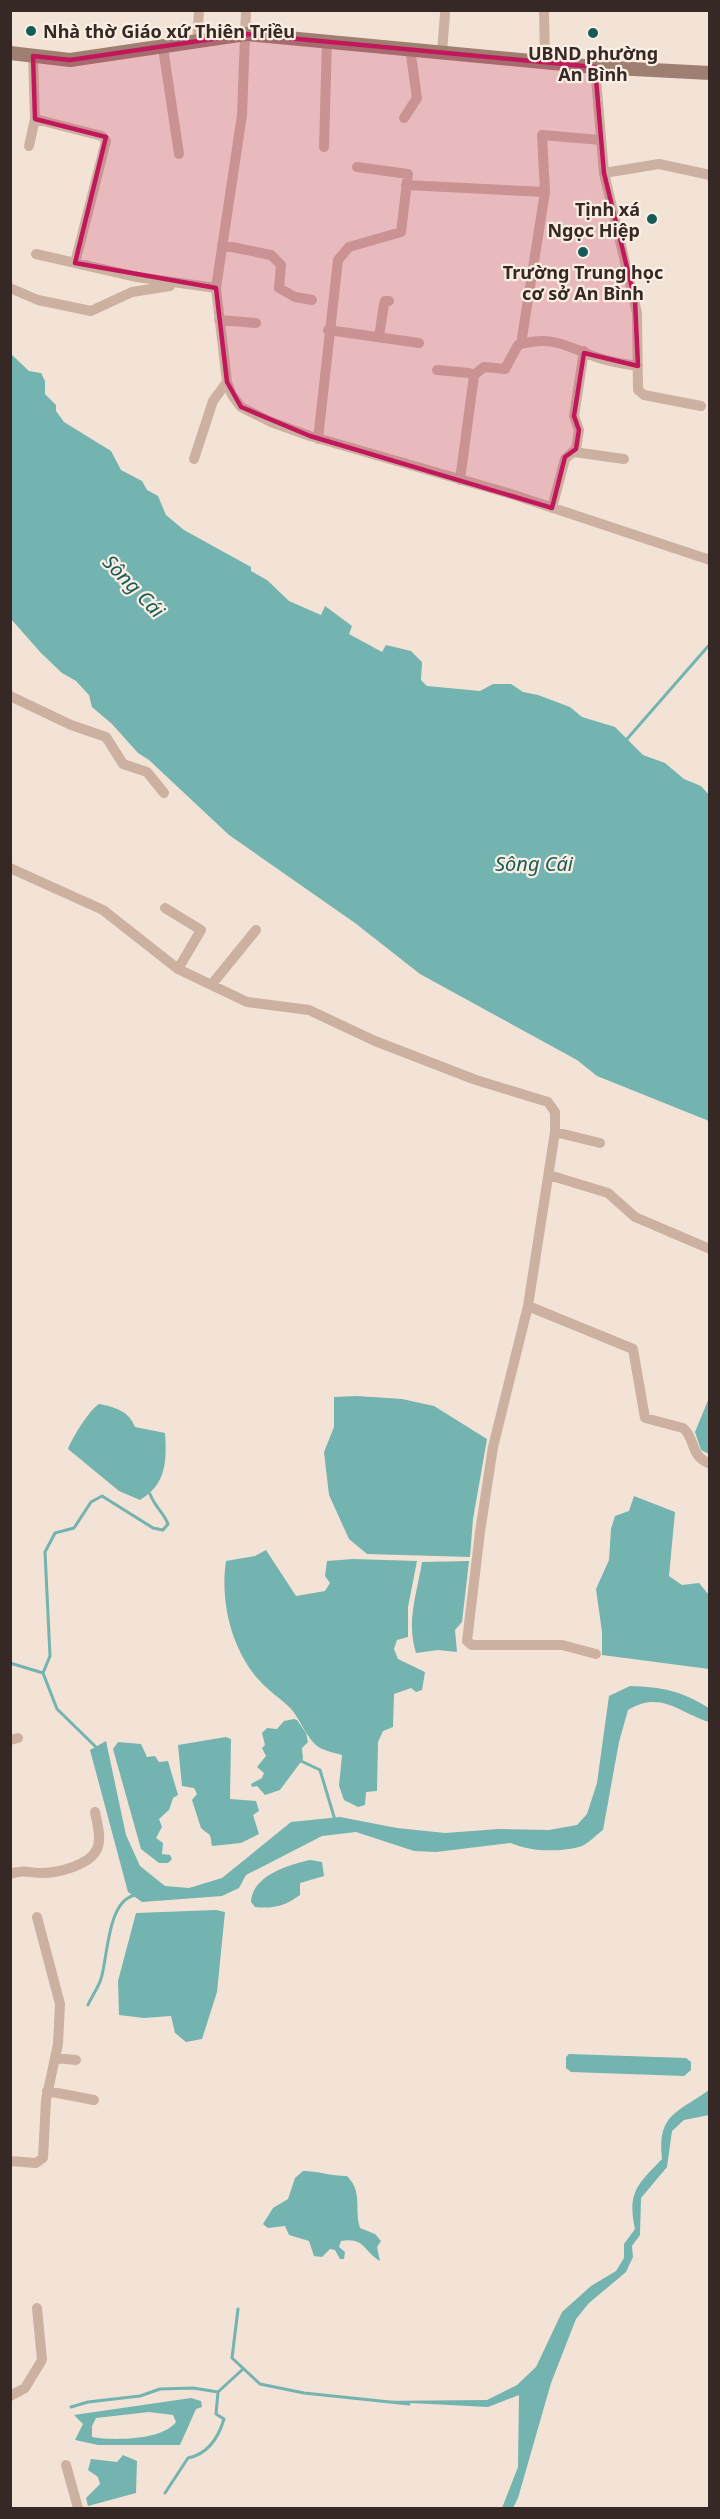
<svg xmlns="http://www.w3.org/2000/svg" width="720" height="2519" font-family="'Noto Sans',sans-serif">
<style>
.water{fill:#73b3b0;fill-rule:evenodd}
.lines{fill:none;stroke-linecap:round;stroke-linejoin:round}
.stream{stroke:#73b3b0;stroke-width:3}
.street{stroke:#ccb1a1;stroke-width:10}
.secondary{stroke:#a07f73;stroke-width:14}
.marked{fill:#c2185b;fill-opacity:0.2;stroke:#c2185b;stroke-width:4.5;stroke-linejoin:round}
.poi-dot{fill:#175b59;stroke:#fbeee3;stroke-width:2}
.labels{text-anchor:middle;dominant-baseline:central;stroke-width:4.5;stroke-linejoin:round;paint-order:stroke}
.poi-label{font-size:18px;font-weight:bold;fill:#362925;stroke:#fbeee3}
.water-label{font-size:20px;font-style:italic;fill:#175b59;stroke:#fbeee3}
</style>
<rect width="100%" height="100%" fill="#f3e3d6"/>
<path class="water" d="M 10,353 L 29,371 L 41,373 L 45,381 L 45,394 L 56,405 L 56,411 L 64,422 L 111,451 L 121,470 L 142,481 L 147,490 L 158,496 L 166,515 L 184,530 L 251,567 L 251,571 L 267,580 L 289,601 L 321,615 L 325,606 L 352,626 L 349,634 L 382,652 L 386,645 L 411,651 L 422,662 L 421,680 L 427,686 L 480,691 L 493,684 L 511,684 L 523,692 L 538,695 L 570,707 L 582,717 L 615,727 L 643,755 L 665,763 L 684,779 L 701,786 L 709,795 L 709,1121 L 597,1076 L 577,1060 L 420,974 L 355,923 L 229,835 L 149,760 L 138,753 L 112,724 L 92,707 L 89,695 L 76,681 L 62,673 L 41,653 L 11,619 Z
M 357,1396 L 402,1399 L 434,1406 L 487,1439 L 473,1519 L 470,1557 L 367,1554 L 349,1539 L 329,1495 L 324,1452 L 334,1427 L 334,1397 Z
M 709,1398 L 710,1398 L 709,1454 L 701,1450 L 695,1432 Z
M 99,1404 C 115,1407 129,1411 135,1427 L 165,1433 C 167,1461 166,1485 140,1500 L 119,1491 L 68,1449 C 72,1438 90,1409 99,1404 Z
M 634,1496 L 675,1512 L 669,1576 L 682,1585 L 699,1583 L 709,1595 L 709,1669 L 602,1655 L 602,1632 L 596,1589 L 609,1560 L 611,1529 L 615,1516 L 629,1511 Z
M 266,1550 L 296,1596 L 325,1591 L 330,1583 L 325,1576 L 327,1561 L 353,1559 L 417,1561 L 408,1607 L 408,1637 L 397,1640 L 394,1649 L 398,1659 L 425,1672 L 422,1690 L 416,1692 L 411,1688 L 394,1694 L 393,1727 L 383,1731 L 378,1742 L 377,1791 L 366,1792 L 365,1805 L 358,1807 L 344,1800 L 339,1786 L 342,1755 C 335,1753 326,1751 320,1748 C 308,1741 301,1721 292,1710 C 282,1699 268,1691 258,1679 C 231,1648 220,1601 226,1561 L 255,1556 Z
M 469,1561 L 462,1622 L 455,1630 L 457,1652 L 438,1650 L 416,1653 C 406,1621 417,1594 422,1562 Z
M 630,1686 C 663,1687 681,1691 709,1708 L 709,1722 C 679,1713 661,1690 628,1710 L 619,1742 L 603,1830 C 596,1835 587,1845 579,1847 C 559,1852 530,1852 511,1843 L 436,1852 L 414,1851 L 356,1832 L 322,1836 L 246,1875 L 239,1888 L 222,1896 L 142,1902 L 128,1892 L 90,1750 L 106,1741 L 126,1835 L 140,1866 L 165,1886 L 189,1888 L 222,1878 L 291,1822 L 340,1817 L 397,1828 L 445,1833 L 499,1829 L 549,1830 L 577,1825 L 587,1814 L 597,1783 L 609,1696 Z
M 294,1719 L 297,1720 L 306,1733 L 308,1742 L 302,1748 L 303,1759 L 280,1790 L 265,1795 L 257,1786 L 252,1787 L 251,1784 L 262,1778 L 264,1773 L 257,1767 L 266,1756 L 262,1748 L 265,1745 L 262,1733 L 267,1728 L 277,1729 L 284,1721 Z
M 226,1737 L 231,1739 L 230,1799 L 256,1801 L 259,1811 L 253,1815 L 259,1834 L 241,1843 L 212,1846 C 210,1831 211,1837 201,1828 L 192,1800 L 197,1794 L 194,1788 L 182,1786 L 178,1745 Z
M 118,1742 L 141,1744 L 147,1757 L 155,1756 L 159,1762 L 168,1761 L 178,1795 L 173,1798 L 169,1810 L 159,1819 L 162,1827 L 156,1838 L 163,1843 L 162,1854 L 170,1855 L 172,1859 L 168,1863 L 159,1863 L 141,1849 L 113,1749 Z
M 310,1860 L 322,1862 L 324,1876 L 300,1883 L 300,1895 C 285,1906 273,1909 255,1907 L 251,1902 C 252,1876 288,1865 310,1860 Z
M 216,1910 L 225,1912 L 217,1992 L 202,2039 L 186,2042 L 175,2033 L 171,2016 L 144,2018 L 119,2015 L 118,1981 L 136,1913 Z
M 569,2054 L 686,2058 L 691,2062 L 691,2070 L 684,2076 L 571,2072 L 566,2068 L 566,2057 Z
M 709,2090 L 709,2115 L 684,2120 L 672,2131 L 667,2167 L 641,2198 L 640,2235 L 632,2246 L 633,2257 L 626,2272 L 589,2303 L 576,2319 L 551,2383 L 518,2498 L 513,2508 L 502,2508 L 518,2467 L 519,2395 L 488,2407 L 371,2401 L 487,2400 L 517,2385 L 536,2367 L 562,2312 L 591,2286 L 616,2271 L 624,2258 L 624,2244 L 635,2229 C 627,2192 638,2184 662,2159 C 657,2114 677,2113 709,2090 Z
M 303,2171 C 318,2171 330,2176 347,2176 C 363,2192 354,2208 360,2228 L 375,2234 L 381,2241 L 377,2247 L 380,2261 C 363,2251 365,2237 341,2241 L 339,2247 L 345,2252 L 344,2259 L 340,2259 L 335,2250 L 330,2249 L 322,2257 L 314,2256 L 309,2241 L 289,2235 L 285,2226 L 268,2228 L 263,2224 L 273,2208 L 288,2199 L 295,2178 Z
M 191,2398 L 201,2401 L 202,2407 L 196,2409 L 180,2445 L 98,2445 L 75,2440 L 83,2424 L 74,2415 ZM 149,2412 L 173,2415 L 176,2422 C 163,2440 113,2441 92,2437 L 92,2426 L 96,2418 Z
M 123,2455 L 137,2461 L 136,2493 L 88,2506 L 86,2498 L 100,2484 L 98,2477 L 88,2470 L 91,2459 L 117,2462 Z"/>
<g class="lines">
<path class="stream" d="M 627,739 L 710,644
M 10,1663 L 43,1673 L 57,1709 L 98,1749
M 43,1673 L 50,1656 L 45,1552 L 55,1533 L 74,1528 L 91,1502 L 102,1496 L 153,1528 L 163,1530 L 168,1524 C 163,1511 156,1509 150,1494
M 301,1761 L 320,1770 L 335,1820
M 88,2005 C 92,1996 98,1988 101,1979 C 108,1957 107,1901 135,1895
M 238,2309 L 232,2358 L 260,2384 L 304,2393 L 409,2404
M 71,2407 L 88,2402 L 140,2396 L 160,2389 L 193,2388 L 218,2392 L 243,2369
M 165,2493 L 188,2458 C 208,2454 218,2439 224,2419 L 216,2414 L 218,2392"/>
<path class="street" d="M 246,10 L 242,115 L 216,288 L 227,382 L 232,395 L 241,407 L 271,422 L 310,436 L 511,494 L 710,560
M 544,10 L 545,62
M 197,42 L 199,10
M 163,48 L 179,154
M 442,52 L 445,14
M 595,67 L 604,173 L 637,313 L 638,390 L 644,395 L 701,406
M 404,118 L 417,98 L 410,48
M 35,119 L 102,136 L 106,141 L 75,263
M 29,146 L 35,119 L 33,56
M 324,147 L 327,41
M 604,173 L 659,164 L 710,175
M 406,185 L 545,192
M 222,245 L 271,255 L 281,265 L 279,288 L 295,297 L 312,300
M 36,254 L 137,277 L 216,288
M 10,288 L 38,300 L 91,311 L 132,292 L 170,286
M 219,320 L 256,323
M 328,330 L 419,343
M 379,337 L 384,304 L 385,301 L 389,301
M 521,344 L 545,192 L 542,135 L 601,140
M 437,370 L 469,373 L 474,376 L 460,480
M 474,375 L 484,367 L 505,369 L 518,345 C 554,335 564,346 596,357 C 610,362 624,364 638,366
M 318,439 L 338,260 L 349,247 L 401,232 L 408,174 L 357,167
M 574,452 L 624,459
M 194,459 L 213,401 L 227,382
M 552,508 L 565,459 L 576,449 L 579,430 L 574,416 L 584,351
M 10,696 L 71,725 L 106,737 L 123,764 L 147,772 L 164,793
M 10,868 L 103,910 L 178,969 L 247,1002 L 309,1010 L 375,1041 L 476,1080 L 548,1102 L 555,1112 L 555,1132 L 528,1306 L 493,1447 L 480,1532 L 467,1641 L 472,1645 L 562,1645 L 596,1654
M 165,908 L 201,930 L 178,969
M 212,984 L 256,930
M 555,1132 L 600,1143
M 549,1175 L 608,1193 L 635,1217 L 710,1249
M 528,1306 L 633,1349 L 645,1418 L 683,1428 C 697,1440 688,1454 710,1464
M 10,1740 L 18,1738
M 10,1874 C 26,1869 28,1873 42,1873 C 58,1873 90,1865 97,1849 C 102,1839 97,1822 95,1812
M 55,2058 L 76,2060
M 47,2091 L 94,2100
M 10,2161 L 36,2163 L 43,2158 L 46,2100 L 58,2044 L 60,2004 L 37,1917
M 10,2396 L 25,2388 L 42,2360 L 37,2308
M 66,2465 L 78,2508"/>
<path class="secondary" d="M 10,53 L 70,60 L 246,34 L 595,67 L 710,73"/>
</g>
<path class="marked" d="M 246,34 L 595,67 L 604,173 L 635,300 L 638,366 L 584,353 L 574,416 L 579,430 L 576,449 L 565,457 L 552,508 L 310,436 L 241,407 L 227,382 L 216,288 L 75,263 L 106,137 L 35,119 L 33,56 L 70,60 Z"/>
<g class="poi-dot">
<circle cx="31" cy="31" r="6"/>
<circle cx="593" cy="33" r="6"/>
<circle cx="652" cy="219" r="6"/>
<circle cx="583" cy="252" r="6"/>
</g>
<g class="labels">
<g class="poi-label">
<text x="43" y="31" text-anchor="start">Nhà thờ Giáo xứ Thiên Triều</text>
<text x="593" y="53">UBND phường<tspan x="593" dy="21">An Bình</tspan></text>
<text x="640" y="209" text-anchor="end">Tịnh xá<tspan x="640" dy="21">Ngọc Hiệp</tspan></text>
<text x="583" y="272">Trường Trung học<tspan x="583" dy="21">cơ sở An Bình</tspan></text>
</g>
<g class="water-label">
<text transform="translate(134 586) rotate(46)">Sông Cái</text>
<text x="534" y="863">Sông Cái</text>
</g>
</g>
<rect width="720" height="2519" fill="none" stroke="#362925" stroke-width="24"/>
</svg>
